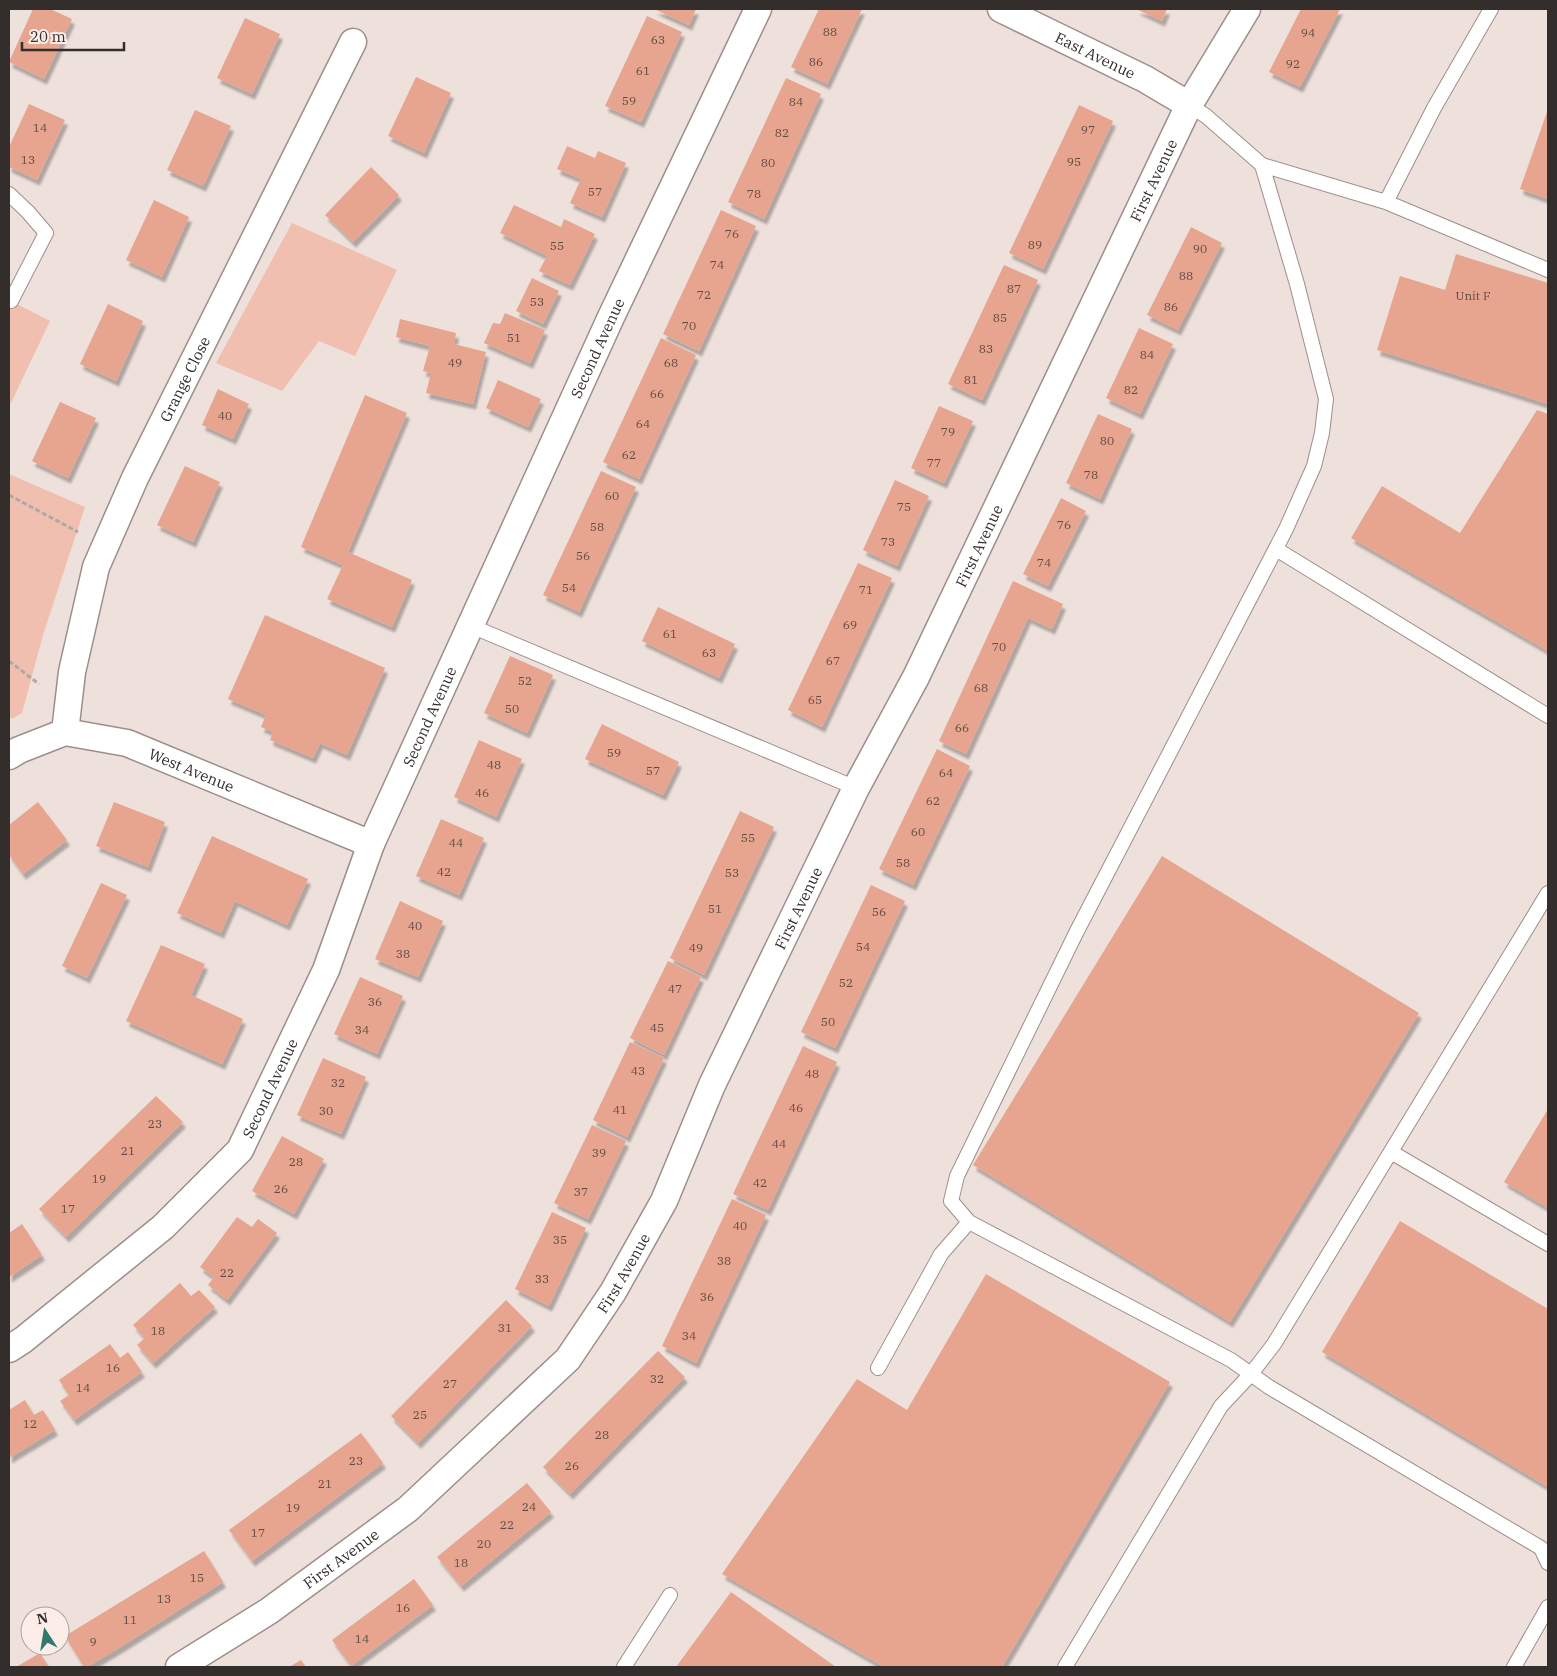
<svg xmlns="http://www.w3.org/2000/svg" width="1557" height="1676" font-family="'IBM Plex Serif',serif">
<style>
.green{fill:#f0bfaf}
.building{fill:#e7a48e;filter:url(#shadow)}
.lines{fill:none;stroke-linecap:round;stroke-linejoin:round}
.service-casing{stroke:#9c8f8b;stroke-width:16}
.minor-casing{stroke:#9c8f8b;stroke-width:29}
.path{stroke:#b2a7a3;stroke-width:3;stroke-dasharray:5 2.5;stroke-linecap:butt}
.service{stroke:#fff;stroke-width:14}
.minor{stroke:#fff;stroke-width:26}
.labels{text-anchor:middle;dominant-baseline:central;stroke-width:4;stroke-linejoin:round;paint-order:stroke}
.number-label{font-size:12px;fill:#604c44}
.street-label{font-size:15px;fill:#332e2c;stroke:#fcede9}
</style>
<defs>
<filter id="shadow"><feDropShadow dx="3" dy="5.5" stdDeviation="1" flood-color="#0004"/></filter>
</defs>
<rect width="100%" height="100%" fill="#eee0db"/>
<path class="green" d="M 292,223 L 397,270 L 355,356 L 319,341 L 282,391 L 216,363 Z
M 9,300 L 50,321 L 9,407 Z
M 9,474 L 85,507 L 43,635 L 22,713 L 12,719 L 9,716 Z"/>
<path class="building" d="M 33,9 L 50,9 L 72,19 L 44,79 L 9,62 Z
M 654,9 L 696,9 L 689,25 Z
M 819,9 L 862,9 L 827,84 L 791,67 Z
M 1136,9 L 1167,9 L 1162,21 Z
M 1301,9 L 1340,9 L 1300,87 L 1269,72 Z
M 647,16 L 682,32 L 641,122 L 605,106 Z
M 245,18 L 280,34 L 252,94 L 217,78 Z
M 416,77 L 451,93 L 424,153 L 388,136 Z
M 786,78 L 821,94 L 764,219 L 728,202 Z
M 29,104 L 65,120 L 37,180 L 9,167 L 9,147 Z
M 1079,105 L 1113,121 L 1043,269 L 1009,253 Z
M 1548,109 L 1548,199 L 1520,189 Z
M 195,110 L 231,126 L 203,186 L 167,170 Z
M 567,146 L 595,158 L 598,151 L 626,163 L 602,217 L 570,203 L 581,179 L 557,169 Z
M 371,167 L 399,195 L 353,242 L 325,215 Z
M 154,200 L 189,217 L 162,277 L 126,260 Z
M 514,205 L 561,227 L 564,219 L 595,234 L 570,285 L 539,271 L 547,256 L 500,233 Z
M 721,210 L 756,226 L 699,351 L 663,334 Z
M 1191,227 L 1222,243 L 1178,330 L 1147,315 Z
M 1456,254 L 1548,283 L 1548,404 L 1377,350 L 1400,276 L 1445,290 Z
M 1004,265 L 1038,280 L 982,400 L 948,384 Z
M 532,278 L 559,291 L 543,324 L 516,311 Z
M 108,304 L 143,321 L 116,381 L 80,364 Z
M 505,313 L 545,330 L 530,363 L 484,343 L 493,323 L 500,324 Z
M 400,319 L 456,333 L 454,344 L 486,352 L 473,404 L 426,393 L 431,373 L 423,371 L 430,346 L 396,337 Z
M 1139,328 L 1173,344 L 1140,414 L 1106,398 Z
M 661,338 L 696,355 L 639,479 L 603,462 Z
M 498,380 L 541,399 L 528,427 L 486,408 Z
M 218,389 L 249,404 L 233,439 L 202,425 Z
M 365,395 L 407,413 L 348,552 L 412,580 L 392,627 L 327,599 L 343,565 L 301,547 Z
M 60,402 L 96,418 L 68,478 L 32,461 Z
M 939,406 L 973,421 L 944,483 L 911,468 Z
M 1537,410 L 1548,414 L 1548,651 L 1351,538 L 1382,486 L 1460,533 Z
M 1098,414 L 1132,429 L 1100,499 L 1066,483 Z
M 185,466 L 220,482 L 193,542 L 157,525 Z
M 601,471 L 636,487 L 579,612 L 543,595 Z
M 895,480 L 929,496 L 897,566 L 863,550 Z
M 1061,498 L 1086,511 L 1048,586 L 1023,574 Z
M 858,563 L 892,578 L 822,727 L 788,710 Z
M 1013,581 L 1063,604 L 1052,629 L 1028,618 L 966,754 L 939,741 Z
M 658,607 L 735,644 L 719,678 L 642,641 Z
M 265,615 L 385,668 L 347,755 L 320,743 L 313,758 L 270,740 L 273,732 L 261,727 L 266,715 L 228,699 Z
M 510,656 L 553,675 L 527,733 L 484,713 Z
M 602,724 L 679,762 L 663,795 L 585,759 Z
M 479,740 L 522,759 L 496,817 L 454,797 Z
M 937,749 L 970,766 L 913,885 L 879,869 Z
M 38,802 L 67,840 L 23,874 L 9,855 L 9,825 Z
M 114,802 L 165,822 L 148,867 L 96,846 Z
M 740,811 L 774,827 L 704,975 L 670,958 Z
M 441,819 L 484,838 L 459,895 L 416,876 Z
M 212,836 L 308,879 L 287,925 L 235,901 L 221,933 L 177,913 Z
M 1162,856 L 1419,1013 L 1230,1322 L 973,1165 Z
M 101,883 L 127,895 L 87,978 L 62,966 Z
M 871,885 L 905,901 L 835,1048 L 801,1032 Z
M 400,901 L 443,921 L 418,977 L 375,959 Z
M 161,945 L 205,964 L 191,995 L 243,1019 L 222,1064 L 126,1021 Z
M 668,961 L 701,977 L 664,1055 L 630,1038 Z
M 360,977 L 403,996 L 377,1054 L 334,1034 Z
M 630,1042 L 664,1058 L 627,1137 L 593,1120 Z
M 803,1046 L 837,1062 L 768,1210 L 733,1194 Z
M 323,1058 L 366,1077 L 341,1134 L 297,1115 Z
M 156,1096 L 183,1122 L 66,1237 L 39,1209 Z
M 1548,1109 L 1548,1208 L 1504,1182 Z
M 592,1125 L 626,1141 L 588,1219 L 554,1203 Z
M 282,1136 L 324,1159 L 294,1214 L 252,1191 Z
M 732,1199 L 766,1215 L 696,1363 L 662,1346 Z
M 552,1212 L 586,1228 L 549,1306 L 515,1289 Z
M 237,1217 L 252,1227 L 258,1219 L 277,1233 L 227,1300 L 208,1285 L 214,1277 L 200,1267 Z
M 1400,1221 L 1548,1309 L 1548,1487 L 1322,1352 Z
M 22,1224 L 42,1255 L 9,1277 L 9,1233 Z
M 986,1274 L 1170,1382 L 1002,1667 L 884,1667 L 722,1574 L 857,1379 L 907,1410 Z
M 180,1283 L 191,1296 L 199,1290 L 215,1307 L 153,1363 L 137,1345 L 145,1338 L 133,1325 Z
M 506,1300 L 532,1326 L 418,1443 L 391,1416 Z
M 110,1344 L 120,1358 L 128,1352 L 142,1372 L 74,1420 L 60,1401 L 69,1395 L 59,1380 Z
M 658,1351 L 685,1377 L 570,1494 L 543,1467 Z
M 25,1400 L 34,1415 L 43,1410 L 55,1430 L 9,1458 L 9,1410 Z
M 361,1433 L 383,1463 L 252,1561 L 229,1530 Z
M 527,1483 L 551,1512 L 461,1586 L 437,1557 Z
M 204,1551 L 223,1582 L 122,1646 L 87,1667 L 84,1667 L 65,1636 Z
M 414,1579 L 433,1605 L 351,1666 L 332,1640 Z
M 731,1592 L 836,1667 L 676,1667 Z
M 40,1653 L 49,1667 L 16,1667 Z
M 301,1660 L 306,1667 L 289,1667 Z"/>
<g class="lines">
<defs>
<path id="service" d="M 1189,105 L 1206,116 L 1262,165 L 1386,202 L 1548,270
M 1262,165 L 1297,284 L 1326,399 L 1322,433 L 1314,466 L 1286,529 L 1077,931 L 957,1176 L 951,1201 L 969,1222 L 1231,1360 L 1269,1387 L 1541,1548 L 1548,1563
M 9,194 L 28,212 L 46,233 L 11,301
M 1386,202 L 1434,108 L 1491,9
M 1276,549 L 1548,716
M 471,626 L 856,788
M 1391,1152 L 1548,1244
M 878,1368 L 941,1254 L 969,1222
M 624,1667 L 670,1595
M 1065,1667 L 1221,1406 L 1251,1374 L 1274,1344 L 1548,893
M 1514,1667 L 1548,1607"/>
<g id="minor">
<path id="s1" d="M 1001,9 L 1145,79 L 1189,105"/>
<path id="s2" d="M 65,732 L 72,672 L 96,567 L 135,478 L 353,42"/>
<path id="s3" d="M 9,756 L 19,750 L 65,732 L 127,743 L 371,844"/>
<path id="s4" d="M 9,1349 L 23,1340 L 163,1227 L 240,1150 L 326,970 L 371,844 L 611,317 L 758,9"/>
<path id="s5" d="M 179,1667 L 269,1611 L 408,1509 L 568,1359 L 613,1292 L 664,1201 L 712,1085 L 856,788 L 916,677 L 1189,105 L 1247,9"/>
</g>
</defs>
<use href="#service" class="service-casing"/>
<use href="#minor" class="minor-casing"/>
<path class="path" d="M 9,495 L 78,532
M 9,661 L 39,684"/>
<use href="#service" class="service"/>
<use href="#minor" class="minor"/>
</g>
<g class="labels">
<g class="number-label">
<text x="830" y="31">88</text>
<text x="1308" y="32">94</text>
<text x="658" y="39">63</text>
<text x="816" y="61">86</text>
<text x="1293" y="63">92</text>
<text x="643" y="70">61</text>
<text x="629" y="100">59</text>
<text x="796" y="101">84</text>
<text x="40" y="127">14</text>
<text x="1088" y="129">97</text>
<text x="782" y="132">82</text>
<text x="28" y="159">13</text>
<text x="1074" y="161">95</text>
<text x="768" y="162">80</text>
<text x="595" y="191">57</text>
<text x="754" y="193">78</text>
<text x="732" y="233">76</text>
<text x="1035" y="244">89</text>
<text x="557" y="245">55</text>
<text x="1200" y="248">90</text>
<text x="717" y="264">74</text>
<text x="1186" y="275">88</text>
<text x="1014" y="288">87</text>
<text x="704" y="294">72</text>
<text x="1473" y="295">Unit F</text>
<text x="537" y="301">53</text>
<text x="1171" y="306">86</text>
<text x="1000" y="317">85</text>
<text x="689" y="325">70</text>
<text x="514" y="337">51</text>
<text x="986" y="348">83</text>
<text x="1147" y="354">84</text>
<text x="455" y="362">49</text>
<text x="671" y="362">68</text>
<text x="971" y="379">81</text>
<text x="1131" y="389">82</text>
<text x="657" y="393">66</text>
<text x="225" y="415">40</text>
<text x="643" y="423">64</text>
<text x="948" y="431">79</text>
<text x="1107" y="440">80</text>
<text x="629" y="454">62</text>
<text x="934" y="462">77</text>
<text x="1091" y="474">78</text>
<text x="612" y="495">60</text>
<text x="904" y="506">75</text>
<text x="1064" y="524">76</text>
<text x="597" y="526">58</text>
<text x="888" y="541">73</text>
<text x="583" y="555">56</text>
<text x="1044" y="562">74</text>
<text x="569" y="587">54</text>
<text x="866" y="589">71</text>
<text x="850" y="624">69</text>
<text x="670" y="633">61</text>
<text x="999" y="646">70</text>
<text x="709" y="652">63</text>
<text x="833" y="660">67</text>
<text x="525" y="680">52</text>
<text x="981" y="687">68</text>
<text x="815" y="699">65</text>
<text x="512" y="708">50</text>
<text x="962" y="727">66</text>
<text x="614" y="752">59</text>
<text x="494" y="764">48</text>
<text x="653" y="770">57</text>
<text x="946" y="772">64</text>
<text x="482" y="792">46</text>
<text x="933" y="800">62</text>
<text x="918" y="831">60</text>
<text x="748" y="837">55</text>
<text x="456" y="842">44</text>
<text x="903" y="862">58</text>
<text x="444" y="871">42</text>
<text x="732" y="872">53</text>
<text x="715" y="908">51</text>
<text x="879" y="911">56</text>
<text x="415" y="925">40</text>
<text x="863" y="946">54</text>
<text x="696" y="947">49</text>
<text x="403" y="953">38</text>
<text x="846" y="982">52</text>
<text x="675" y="988">47</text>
<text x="375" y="1001">36</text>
<text x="828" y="1021">50</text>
<text x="657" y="1027">45</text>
<text x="362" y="1029">34</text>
<text x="638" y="1070">43</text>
<text x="812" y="1073">48</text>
<text x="338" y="1082">32</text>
<text x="796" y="1107">46</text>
<text x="620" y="1109">41</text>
<text x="326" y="1110">30</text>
<text x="155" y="1123">23</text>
<text x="779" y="1143">44</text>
<text x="128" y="1150">21</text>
<text x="599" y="1152">39</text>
<text x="296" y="1161">28</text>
<text x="99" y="1178">19</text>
<text x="760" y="1182">42</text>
<text x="281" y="1188">26</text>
<text x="581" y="1191">37</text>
<text x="68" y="1208">17</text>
<text x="740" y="1225">40</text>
<text x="560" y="1239">35</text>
<text x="724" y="1260">38</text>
<text x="227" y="1272">22</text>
<text x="542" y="1278">33</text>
<text x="707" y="1296">36</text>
<text x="505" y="1327">31</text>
<text x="158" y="1330">18</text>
<text x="689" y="1335">34</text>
<text x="113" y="1367">16</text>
<text x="657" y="1378">32</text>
<text x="450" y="1383">27</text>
<text x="83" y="1387">14</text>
<text x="420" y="1414">25</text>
<text x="30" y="1423">12</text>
<text x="602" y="1434">28</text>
<text x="356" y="1460">23</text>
<text x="572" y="1465">26</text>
<text x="325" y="1483">21</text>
<text x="529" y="1506">24</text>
<text x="293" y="1507">19</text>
<text x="507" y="1524">22</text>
<text x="258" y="1532">17</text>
<text x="484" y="1543">20</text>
<text x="461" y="1562">18</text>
<text x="197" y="1577">15</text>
<text x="164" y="1598">13</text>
<text x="403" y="1607">16</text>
<text x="130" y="1619">11</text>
<text x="362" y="1638">14</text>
<text x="93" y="1641">9</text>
</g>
<g class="street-label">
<text stroke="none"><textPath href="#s1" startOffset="105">East Avenue</textPath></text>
<text stroke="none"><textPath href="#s5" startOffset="1815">First Avenue</textPath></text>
<text stroke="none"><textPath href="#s4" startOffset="1184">Second Avenue</textPath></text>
<text stroke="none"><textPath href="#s2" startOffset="376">Grange Close</textPath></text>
<text stroke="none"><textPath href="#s5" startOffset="1410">First Avenue</textPath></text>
<text stroke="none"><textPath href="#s4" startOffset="779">Second Avenue</textPath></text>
<text stroke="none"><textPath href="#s3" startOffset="194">West Avenue</textPath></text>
<text stroke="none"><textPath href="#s5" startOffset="1005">First Avenue</textPath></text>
<text stroke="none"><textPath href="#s4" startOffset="374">Second Avenue</textPath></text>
<text stroke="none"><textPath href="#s5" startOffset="600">First Avenue</textPath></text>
<text stroke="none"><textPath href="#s5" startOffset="195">First Avenue</textPath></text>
</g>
</g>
<rect width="1557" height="1676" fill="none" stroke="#332e2c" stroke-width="20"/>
<g transform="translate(45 1631) rotate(348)"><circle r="24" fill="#fcede9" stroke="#aca19d"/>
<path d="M0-4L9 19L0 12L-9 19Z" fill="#32786e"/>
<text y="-8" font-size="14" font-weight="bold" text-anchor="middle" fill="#332e2c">N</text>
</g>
<path d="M22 42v8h102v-8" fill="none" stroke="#332e2c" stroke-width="2.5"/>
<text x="30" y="42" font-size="15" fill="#332e2c" stroke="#fcede9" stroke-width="4" paint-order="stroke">20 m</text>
</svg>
